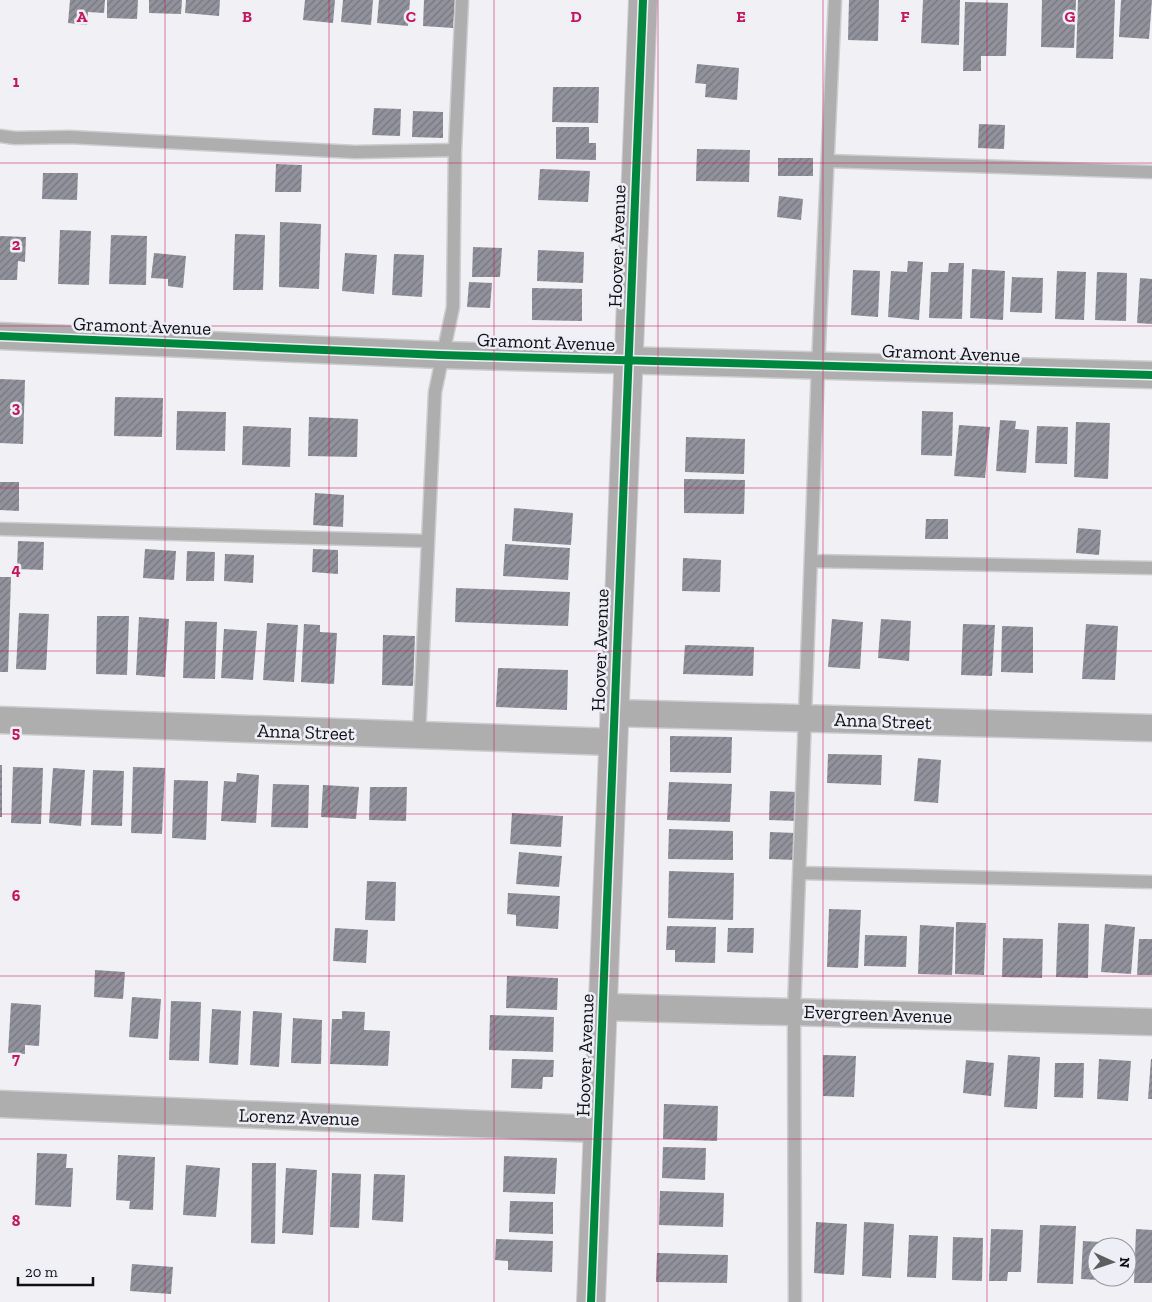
<svg xmlns="http://www.w3.org/2000/svg" width="1152" height="1302" font-family="'Zilla Slab',serif">
<style>
.building{fill:url(#building-hatch)}
.lines{fill:none;stroke-linecap:round;stroke-linejoin:round}
.lane-casing{stroke:#cdcdd0;stroke-width:15}
.street-casing{stroke:#cdcdd0;stroke-width:29}
.secondary-casing{stroke:#cdcdd0;stroke-width:30}
.lane{stroke:#afaeae;stroke-width:12}
.street{stroke:#afaeae;stroke-width:26}
.secondary{stroke:#afadae;stroke-width:28}
.cycleway-casing{stroke:#eeeef7;stroke-width:11}
.cycleway{stroke:#00873e;stroke-width:8}
.grid{fill:none;stroke:#c2185b;stroke-width:1;stroke-opacity:0.55}
.labels{text-anchor:middle;dominant-baseline:central;stroke-width:5;stroke-linejoin:round;paint-order:stroke}
.street-label{font-size:19px;fill:#0f1012;stroke:#eeeef7}
.grid-label{font-size:16px;text-anchor:middle;font-weight:bold;fill:#c2185b;stroke:#eeeef7;stroke-width:5;stroke-linejoin:round;paint-order:stroke}
</style>
<defs>
<pattern id="building-hatch" width="6" height="6" patternUnits="userSpaceOnUse" patternTransform="scale(1.25)"><rect width="6" height="6" fill="#92929d"/><path d="M-1 1l2-2M0 6l6-6M5 7l2-2" fill="none" stroke="#76767f"/></pattern>
</defs>
<rect width="100%" height="100%" fill="#f0f0f5"/>
<path class="building" d="M 70,0 L 105,0 L 104,13 L 88,12 L 87,25 L 68,23 Z
M 107,0 L 138,0 L 137,19 L 107,18 Z
M 149,0 L 182,0 L 181,14 L 149,13 Z
M 186,0 L 220,0 L 219,16 L 185,13 Z
M 305,0 L 335,0 L 333,23 L 303,20 Z
M 343,0 L 373,0 L 371,25 L 341,22 Z
M 379,0 L 410,0 L 408,26 L 377,23 Z
M 424,0 L 455,0 L 453,28 L 423,26 Z
M 849,0 L 879,0 L 878,41 L 848,40 Z
M 923,0 L 960,0 L 959,45 L 921,43 Z
M 1042,0 L 1076,0 L 1074,48 L 1041,47 Z
M 1078,0 L 1115,0 L 1113,59 L 1076,58 Z
M 1121,0 L 1152,0 L 1149,39 L 1119,37 Z
M 965,2 L 1008,3 L 1006,56 L 981,56 L 981,71 L 963,71 Z
M 697,64 L 739,68 L 737,100 L 705,97 L 706,84 L 695,83 Z
M 553,87 L 599,87 L 598,123 L 552,122 Z
M 374,108 L 401,109 L 400,136 L 372,135 Z
M 413,111 L 443,112 L 443,138 L 412,137 Z
M 979,124 L 1005,125 L 1004,149 L 978,148 Z
M 556,127 L 589,127 L 589,143 L 596,143 L 596,160 L 556,159 Z
M 697,149 L 750,150 L 749,182 L 696,181 Z
M 778,158 L 813,158 L 813,176 L 778,176 Z
M 276,164 L 302,165 L 301,192 L 275,192 Z
M 540,169 L 590,171 L 588,202 L 538,200 Z
M 43,173 L 78,173 L 77,200 L 42,199 Z
M 779,196 L 803,199 L 801,220 L 777,217 Z
M 280,222 L 321,224 L 319,289 L 279,287 Z
M 60,230 L 91,231 L 89,285 L 58,284 Z
M 235,234 L 265,235 L 263,290 L 233,290 Z
M 111,235 L 147,236 L 146,285 L 109,284 Z
M 0,236 L 26,237 L 25,262 L 18,261 L 17,280 L 0,280 Z
M 473,247 L 502,248 L 500,277 L 472,277 Z
M 538,250 L 584,252 L 583,283 L 537,281 Z
M 154,253 L 186,256 L 183,288 L 168,286 L 168,279 L 151,278 Z
M 345,253 L 377,255 L 374,294 L 342,291 Z
M 394,254 L 424,255 L 422,297 L 392,295 Z
M 908,261 L 923,262 L 919,320 L 888,317 L 891,271 L 907,272 Z
M 949,263 L 964,263 L 962,319 L 929,318 L 931,272 L 948,272 Z
M 972,269 L 1005,271 L 1003,320 L 970,318 Z
M 853,270 L 880,271 L 878,317 L 851,315 Z
M 1057,271 L 1086,272 L 1084,320 L 1055,319 Z
M 1097,272 L 1127,273 L 1126,321 L 1095,320 Z
M 1012,277 L 1043,278 L 1042,313 L 1010,312 Z
M 1140,278 L 1152,279 L 1152,324 L 1137,323 Z
M 469,282 L 492,283 L 490,308 L 467,307 Z
M 532,288 L 582,289 L 582,321 L 532,320 Z
M 0,379 L 25,380 L 23,444 L 0,443 Z
M 115,397 L 163,398 L 162,437 L 114,436 Z
M 177,411 L 226,412 L 225,451 L 176,450 Z
M 922,411 L 953,412 L 952,456 L 921,455 Z
M 309,417 L 358,419 L 357,457 L 308,456 Z
M 1000,420 L 1016,421 L 1015,429 L 1029,430 L 1026,473 L 996,471 Z
M 1076,422 L 1110,423 L 1108,479 L 1074,477 Z
M 959,425 L 990,427 L 985,478 L 954,476 Z
M 243,426 L 291,428 L 290,467 L 242,465 Z
M 1037,426 L 1068,427 L 1067,464 L 1035,463 Z
M 686,437 L 745,439 L 744,474 L 685,472 Z
M 684,479 L 745,480 L 744,514 L 684,513 Z
M 0,482 L 19,482 L 19,511 L 0,510 Z
M 315,493 L 344,495 L 343,527 L 313,525 Z
M 514,508 L 573,513 L 571,545 L 512,541 Z
M 926,519 L 948,519 L 948,539 L 925,539 Z
M 1078,528 L 1101,530 L 1099,555 L 1076,553 Z
M 18,541 L 44,542 L 43,570 L 17,569 Z
M 505,544 L 570,548 L 568,580 L 503,576 Z
M 145,549 L 176,551 L 174,580 L 143,578 Z
M 313,549 L 338,550 L 338,574 L 312,572 Z
M 187,551 L 215,552 L 214,581 L 186,581 Z
M 225,554 L 254,555 L 253,583 L 224,581 Z
M 683,558 L 721,560 L 720,592 L 682,591 Z
M 0,577 L 11,577 L 8,672 L 0,672 Z
M 456,588 L 570,592 L 568,626 L 455,622 Z
M 19,613 L 49,614 L 46,670 L 16,669 Z
M 97,616 L 129,616 L 127,675 L 96,674 Z
M 139,617 L 169,619 L 165,677 L 136,675 Z
M 832,619 L 863,622 L 860,669 L 828,667 Z
M 881,619 L 911,621 L 909,661 L 878,658 Z
M 185,621 L 217,622 L 215,679 L 183,678 Z
M 267,623 L 298,625 L 294,682 L 263,680 Z
M 304,624 L 320,625 L 320,632 L 337,633 L 334,684 L 301,682 Z
M 963,624 L 995,625 L 992,676 L 961,675 Z
M 1086,624 L 1118,626 L 1115,680 L 1082,679 Z
M 1002,626 L 1033,627 L 1033,673 L 1001,672 Z
M 224,629 L 257,631 L 253,680 L 221,678 Z
M 383,635 L 415,636 L 413,686 L 382,685 Z
M 685,645 L 754,647 L 753,676 L 683,674 Z
M 498,668 L 568,670 L 567,710 L 496,707 Z
M 670,736 L 732,737 L 731,773 L 670,772 Z
M 828,754 L 882,755 L 881,785 L 827,783 Z
M 918,758 L 941,760 L 938,803 L 914,801 Z
M 0,765 L 2,765 L 2,817 L 0,817 Z
M 13,767 L 43,768 L 41,824 L 11,823 Z
M 133,767 L 165,768 L 162,834 L 131,833 Z
M 53,768 L 85,770 L 81,826 L 49,823 Z
M 93,770 L 124,771 L 122,826 L 91,825 Z
M 237,773 L 259,775 L 256,823 L 221,821 L 224,781 L 236,782 Z
M 174,780 L 208,781 L 206,840 L 172,838 Z
M 669,782 L 732,784 L 730,822 L 667,820 Z
M 273,784 L 309,785 L 308,828 L 271,827 Z
M 323,785 L 359,787 L 356,819 L 321,817 Z
M 370,787 L 407,787 L 406,821 L 369,820 Z
M 770,791 L 799,792 L 797,821 L 769,820 Z
M 512,813 L 563,816 L 561,847 L 510,844 Z
M 669,829 L 733,831 L 733,860 L 668,859 Z
M 770,832 L 796,833 L 796,860 L 769,859 Z
M 519,852 L 562,856 L 559,887 L 516,884 Z
M 669,871 L 734,873 L 733,920 L 668,918 Z
M 367,881 L 396,882 L 395,921 L 365,920 Z
M 508,893 L 560,896 L 558,929 L 516,926 L 516,915 L 507,914 Z
M 829,909 L 861,910 L 858,968 L 827,967 Z
M 956,922 L 986,923 L 984,975 L 955,974 Z
M 1058,923 L 1089,924 L 1088,978 L 1056,977 Z
M 1105,924 L 1135,927 L 1131,974 L 1101,972 Z
M 920,925 L 954,927 L 952,975 L 918,974 Z
M 667,926 L 716,927 L 715,963 L 675,962 L 675,950 L 666,950 Z
M 335,928 L 368,930 L 366,963 L 333,961 Z
M 728,928 L 754,928 L 753,953 L 727,952 Z
M 865,935 L 907,936 L 906,967 L 864,966 Z
M 1003,938 L 1043,939 L 1042,978 L 1002,977 Z
M 1139,939 L 1152,939 L 1152,975 L 1137,975 Z
M 95,970 L 125,972 L 123,999 L 94,997 Z
M 507,976 L 558,978 L 557,1010 L 506,1008 Z
M 132,997 L 161,999 L 158,1039 L 129,1037 Z
M 171,1001 L 201,1002 L 199,1061 L 169,1060 Z
M 11,1003 L 41,1005 L 39,1046 L 25,1045 L 25,1054 L 8,1053 Z
M 212,1009 L 241,1011 L 238,1065 L 209,1063 Z
M 253,1011 L 282,1013 L 279,1067 L 250,1065 Z
M 342,1011 L 365,1012 L 364,1030 L 390,1031 L 388,1066 L 330,1064 L 332,1019 L 342,1019 Z
M 490,1015 L 554,1017 L 553,1052 L 489,1050 Z
M 293,1018 L 322,1020 L 321,1064 L 291,1063 Z
M 823,1055 L 856,1056 L 854,1097 L 823,1096 Z
M 1008,1055 L 1040,1057 L 1037,1109 L 1004,1107 Z
M 512,1059 L 554,1060 L 553,1077 L 543,1077 L 542,1089 L 511,1088 Z
M 1099,1059 L 1131,1061 L 1128,1101 L 1097,1099 Z
M 1151,1059 L 1152,1059 L 1152,1099 L 1148,1099 Z
M 966,1060 L 994,1063 L 991,1096 L 963,1093 Z
M 1055,1063 L 1084,1063 L 1083,1098 L 1054,1097 Z
M 664,1104 L 718,1106 L 717,1141 L 663,1139 Z
M 663,1147 L 706,1148 L 705,1180 L 662,1178 Z
M 37,1153 L 67,1154 L 66,1168 L 73,1168 L 71,1207 L 35,1205 Z
M 118,1155 L 155,1157 L 153,1210 L 129,1209 L 130,1201 L 116,1200 Z
M 504,1156 L 557,1158 L 555,1194 L 503,1192 Z
M 252,1163 L 276,1163 L 275,1244 L 251,1243 Z
M 186,1165 L 220,1168 L 216,1217 L 183,1215 Z
M 286,1168 L 317,1170 L 313,1235 L 282,1233 Z
M 332,1173 L 361,1174 L 359,1228 L 330,1227 Z
M 374,1174 L 405,1175 L 403,1222 L 372,1220 Z
M 660,1191 L 724,1193 L 723,1227 L 659,1225 Z
M 510,1201 L 553,1202 L 553,1234 L 509,1232 Z
M 816,1222 L 847,1224 L 844,1275 L 814,1273 Z
M 864,1222 L 894,1224 L 891,1278 L 862,1276 Z
M 1040,1225 L 1076,1226 L 1073,1284 L 1037,1283 Z
M 991,1229 L 1023,1230 L 1021,1272 L 1008,1272 L 1007,1281 L 989,1281 Z
M 1136,1229 L 1152,1230 L 1152,1283 L 1134,1283 Z
M 909,1235 L 938,1236 L 936,1278 L 907,1277 Z
M 953,1237 L 983,1238 L 982,1281 L 952,1280 Z
M 496,1239 L 553,1241 L 552,1272 L 508,1270 L 508,1261 L 495,1260 Z
M 1083,1241 L 1119,1243 L 1119,1247 L 1097,1247 L 1097,1277 L 1117,1277 L 1116,1281 L 1081,1279 Z
M 657,1253 L 728,1255 L 727,1283 L 656,1282 Z
M 132,1264 L 173,1267 L 171,1294 L 130,1291 Z"/>
<g class="lines">
<defs>
<path id="lane" d="M 0,136 L 15,138 L 69,137 L 355,152 L 455,150
M 828,161 L 1152,172
M 0,529 L 427,541
M 811,561 L 1152,568
M 419,736 L 435,392 L 453,307 L 455,150 L 462,0
M 800,873 L 1152,882
M 795,1302 L 794,1011 L 818,366 L 835,0"/>
<path id="street" d="M 0,336 L 441,355 L 1152,375
M 614,713 L 1152,728
M 0,720 L 613,742
M 603,1007 L 1152,1022
M 0,1104 L 598,1129"/>
<path id="secondary" d="M 591,1302 L 643,0"/>
</defs>
<use href="#lane" class="lane-casing"/>
<use href="#street" class="street-casing"/>
<use href="#secondary" class="secondary-casing"/>
<use href="#lane" class="lane"/>
<use href="#street" class="street"/>
<use href="#secondary" class="secondary"/>
<defs>
<path id="cycleway" d="M 0,336 L 441,355 L 1152,375
M 591,1302 L 643,0"/>
</defs>
<use href="#cycleway" class="cycleway-casing"/>
<use href="#cycleway" class="cycleway"/>
</g>
<path class="grid" d="M 165,0 L 165,1302M 329,0 L 329,1302M 494,0 L 494,1302M 658,0 L 658,1302M 823,0 L 823,1302M 987,0 L 987,1302M 0,163 L 1152,163M 0,326 L 1152,326M 0,488 L 1152,488M 0,651 L 1152,651M 0,814 L 1152,814M 0,976 L 1152,976M 0,1139 L 1152,1139"/>
<g class="labels">
<g class="street-label">
<text transform="translate(617 246) rotate(-88)">Hoover Avenue</text>
<text transform="translate(142 326) rotate(2)">Gramont Avenue</text>
<text transform="translate(546 342) rotate(2)">Gramont Avenue</text>
<text transform="translate(951 353) rotate(2)">Gramont Avenue</text>
<text transform="translate(600 650) rotate(-88)">Hoover Avenue</text>
<text transform="translate(883 721) rotate(2)">Anna Street</text>
<text transform="translate(306 732) rotate(2)">Anna Street</text>
<text transform="translate(878 1014) rotate(2)">Evergreen Avenue</text>
<text transform="translate(585 1055) rotate(-88)">Hoover Avenue</text>
<text transform="translate(299 1117) rotate(2)">Lorenz Avenue</text>
</g>
</g>
<g class="grid-label">
<text x="82" y="22">A</text>
<text x="247" y="22">B</text>
<text x="411" y="22">C</text>
<text x="576" y="22">D</text>
<text x="741" y="22">E</text>
<text x="905" y="22">F</text>
<text x="1070" y="22">G</text>
<text x="16" y="87">1</text>
<text x="16" y="250">2</text>
<text x="16" y="413">3</text>
<text x="16" y="575">4</text>
<text x="16" y="738">5</text>
<text x="16" y="901">6</text>
<text x="16" y="1064">7</text>
<text x="16" y="1226">8</text>
</g>
<g transform="translate(1112 1262) rotate(93)"><circle r="24" fill="#eeeef7" stroke="#95959b"/>
<path d="M0-4L9 19L0 12L-9 19Z" fill="#5e5e61"/>
<text y="-8" font-size="14" font-weight="bold" text-anchor="middle" fill="#0f1012">N</text>
</g>
<path d="M18 1277v8h75v-8" fill="none" stroke="#0f1012" stroke-width="2.5"/>
<text x="25" y="1277" font-size="15" fill="#0f1012" stroke="#eeeef7" stroke-width="4" paint-order="stroke">20 m</text>
</svg>
